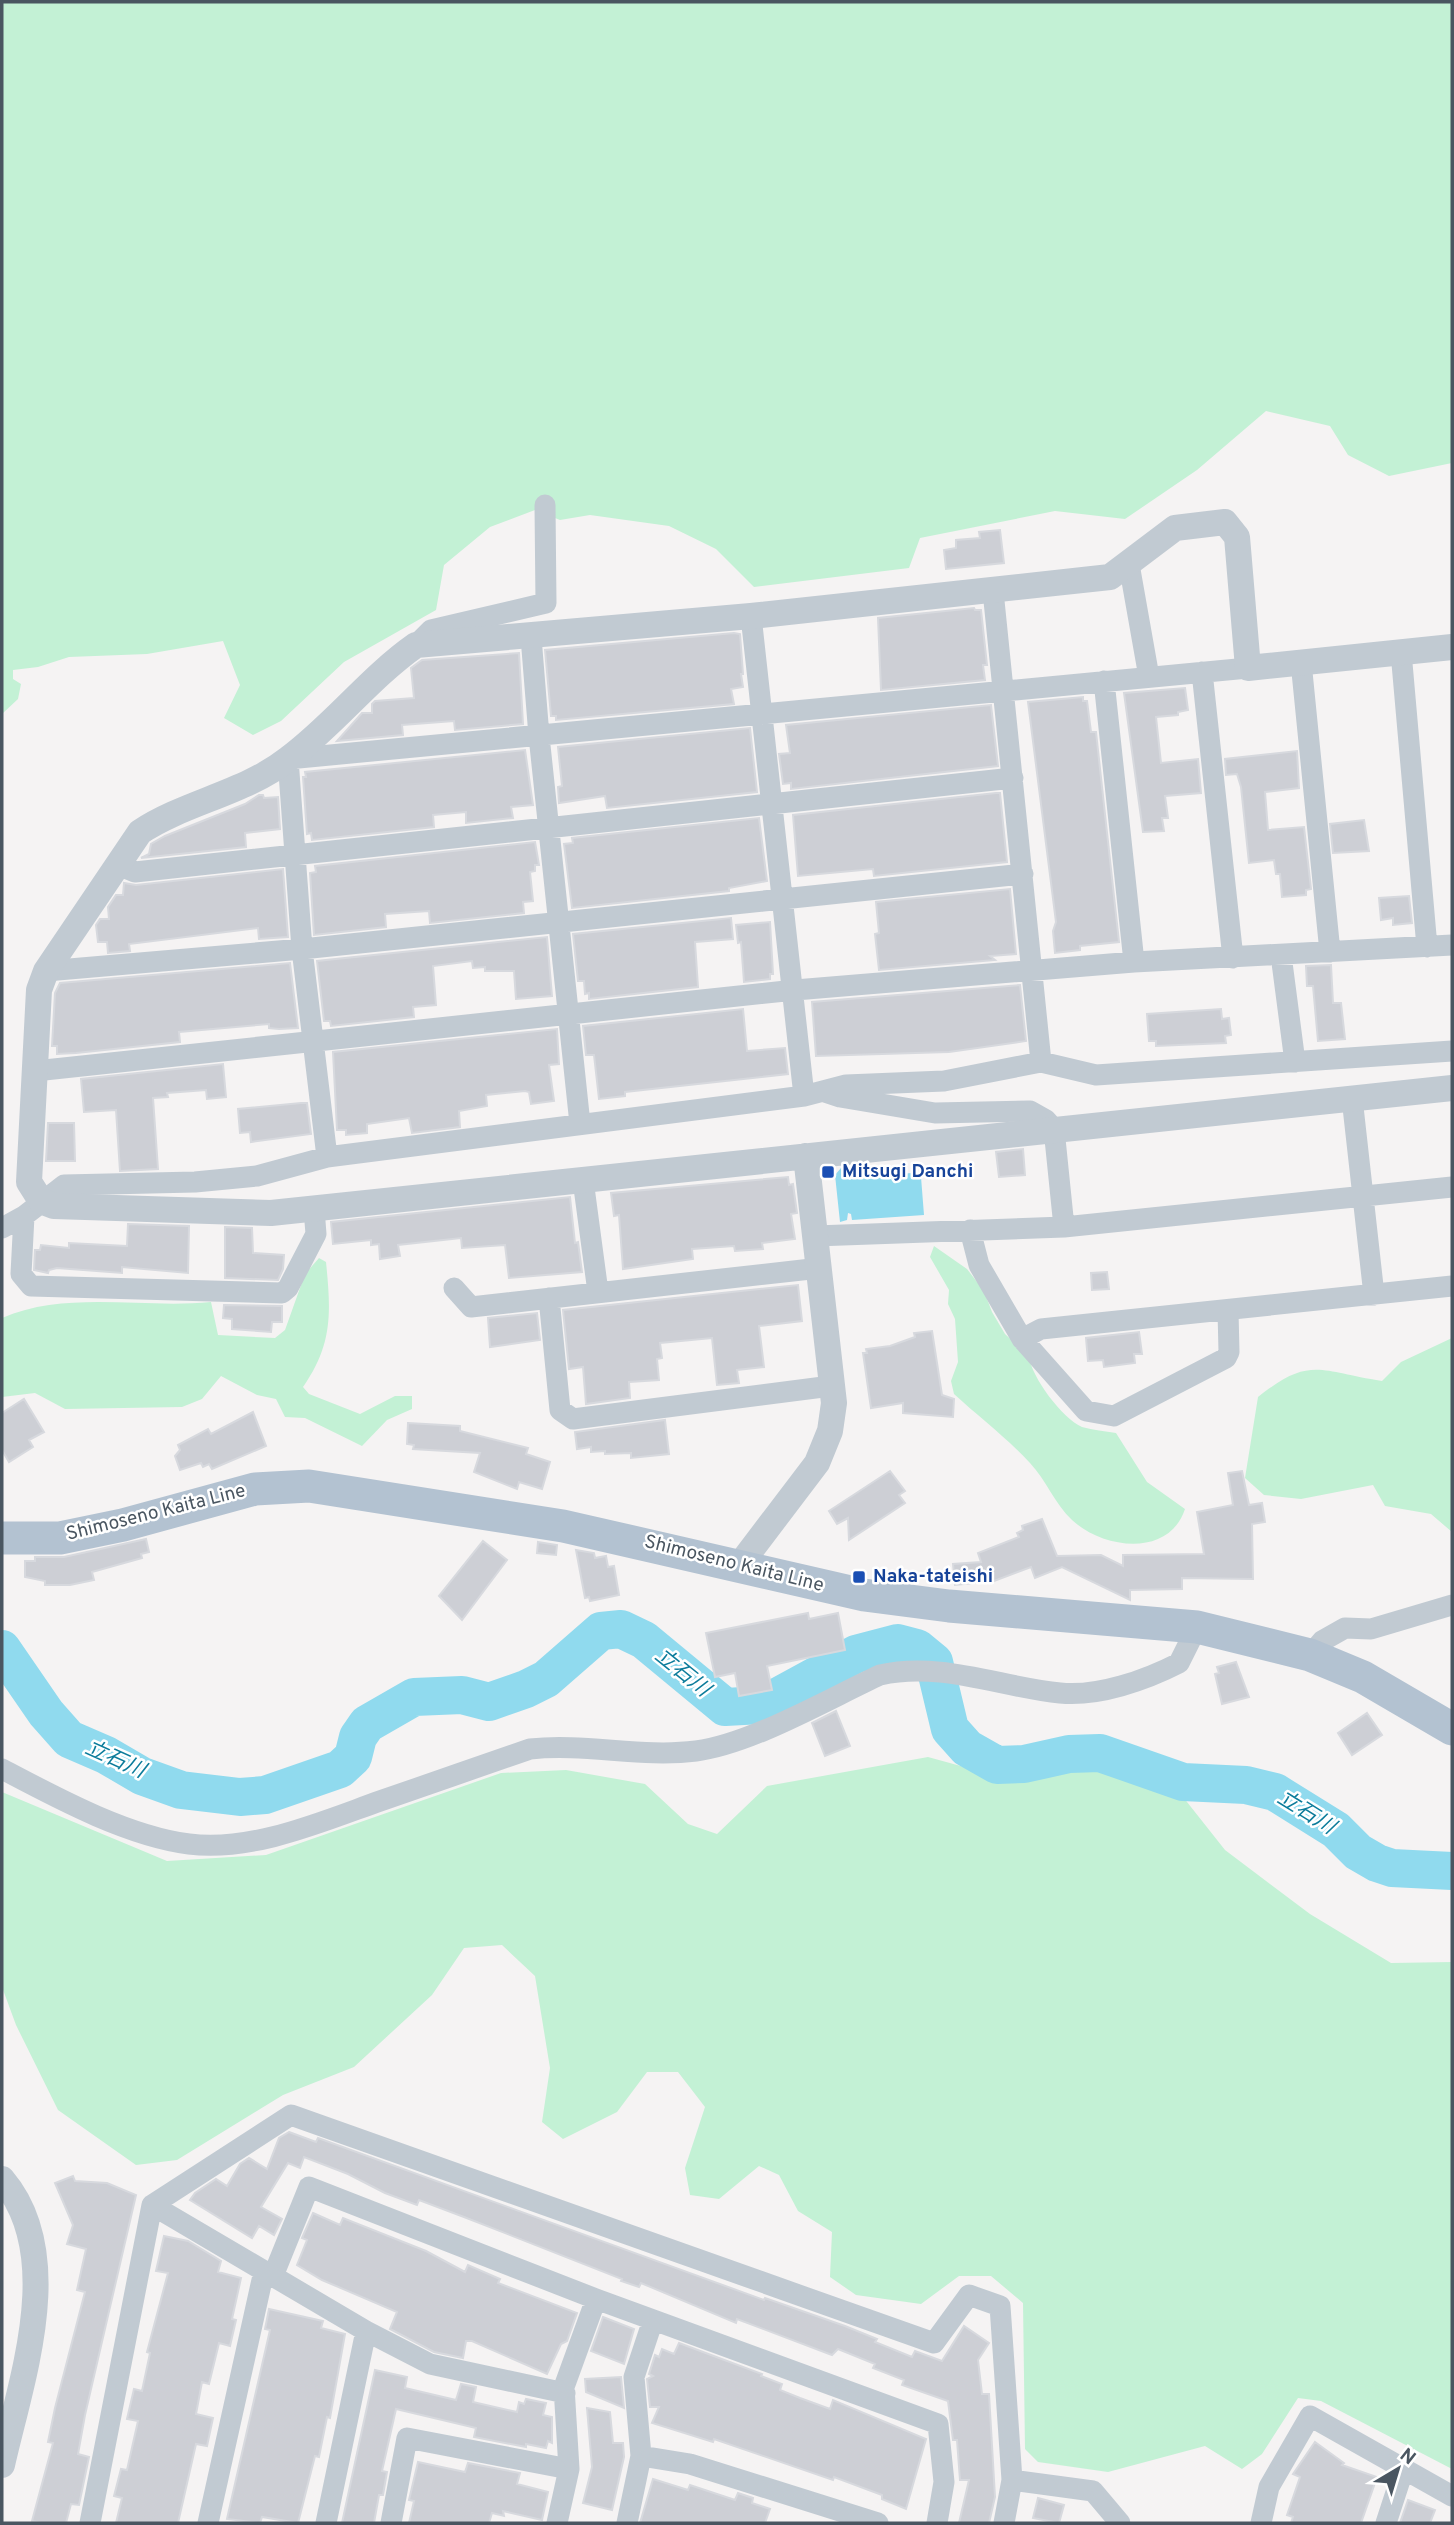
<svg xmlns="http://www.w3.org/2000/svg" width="1454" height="2525" font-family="Overpass,'Noto Sans JP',sans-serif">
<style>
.green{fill:#c3f1d5}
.water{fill:#90daee}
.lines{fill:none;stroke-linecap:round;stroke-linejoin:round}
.river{stroke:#90daee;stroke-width:38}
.building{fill:#cdcfd5;stroke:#d7d9de;stroke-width:2}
.minor{stroke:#c1cad2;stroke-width:21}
.tertiary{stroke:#c1cad2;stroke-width:26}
.primary{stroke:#b3c2d1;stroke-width:33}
.transit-dot{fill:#1a4fb4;stroke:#fff;stroke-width:2.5}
.labels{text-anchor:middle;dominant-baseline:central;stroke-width:5;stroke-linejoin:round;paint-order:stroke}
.transit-label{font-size:19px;font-weight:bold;fill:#164399;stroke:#fff;text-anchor:start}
.street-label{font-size:19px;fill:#4a5661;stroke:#fff}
.water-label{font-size:21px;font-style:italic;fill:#0c7c9b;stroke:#fff}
</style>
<rect width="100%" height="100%" fill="#f5f3f3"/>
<path class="green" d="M 2,2 L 1452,2 L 1452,463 L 1389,476 L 1348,455 L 1330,426 L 1266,411 L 1197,470 L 1125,519 L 1055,511 L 920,538 L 909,568 L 754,587 L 716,549 L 669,526 L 590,515 L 560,520 L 535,510 L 490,527 L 444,565 L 436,610 L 344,662 L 281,721 L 253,735 L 224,718 L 240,685 L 223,641 L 147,654 L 69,657 L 38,667 L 13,670 L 13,679 L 21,684 L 18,699 L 2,714 Z
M 934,1246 L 967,1269 L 984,1291 L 992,1312 L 1005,1334 L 1029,1356 C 1031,1377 1063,1419 1082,1427 C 1093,1430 1105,1431 1116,1433 L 1147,1482 L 1185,1509 C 1169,1558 1103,1549 1072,1520 C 1055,1504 1046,1480 1030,1463 C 1007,1438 979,1417 954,1394 L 951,1381 L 958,1362 L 955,1319 L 948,1304 L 949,1290 L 930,1257 Z
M 319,1258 L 326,1262 C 331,1312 333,1344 303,1387 L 309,1394 L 360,1414 L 395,1396 L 412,1396 L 412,1409 L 387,1420 L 362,1446 L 305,1418 L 285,1417 L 276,1399 L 257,1395 L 221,1376 L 202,1399 L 182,1407 L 65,1409 L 35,1393 L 2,1397 L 2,1318 C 67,1290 142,1309 211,1302 L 218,1335 L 275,1338 L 285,1330 L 305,1274 Z
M 1452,1338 L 1452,1532 L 1431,1514 L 1385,1506 L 1373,1485 L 1301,1499 L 1264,1495 L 1245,1478 L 1258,1397 C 1311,1355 1320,1372 1382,1381 L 1401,1362 Z
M 928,1757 L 997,1776 L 1120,1769 L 1172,1783 L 1225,1850 L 1310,1914 L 1391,1963 L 1452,1962 L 1452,2469 L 1321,2401 L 1298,2398 L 1262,2454 L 1242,2469 L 1205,2446 L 1108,2472 L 1038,2462 L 1025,2449 L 1023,2303 L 991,2276 L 959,2276 L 921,2304 L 856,2295 L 830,2277 L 832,2232 L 798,2211 L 779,2175 L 759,2166 L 719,2199 L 690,2195 L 685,2168 L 705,2107 L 678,2072 L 647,2072 L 617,2112 L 563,2139 L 542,2122 L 550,2068 L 535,1976 L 502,1945 L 464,1948 L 432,1995 L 354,2067 L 283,2095 L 177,2160 L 136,2165 L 58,2110 L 16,2025 L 2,1987 L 2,1792 L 167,1861 L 266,1855 L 501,1773 L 566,1770 L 645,1784 L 688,1824 L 717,1834 L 767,1786 Z"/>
<path class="water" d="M 869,1165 L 872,1176 L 912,1173 L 921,1177 L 924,1215 L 852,1220 L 851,1214 L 848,1213 L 847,1220 L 840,1222 L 835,1175 L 841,1168 Z"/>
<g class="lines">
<path class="river" d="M 2,1649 L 46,1713 L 69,1739 L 106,1755 L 142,1776 L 181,1790 L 240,1797 L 265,1795 L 340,1769 L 353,1757 L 358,1737 L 367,1724 L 414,1697 L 462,1695 L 489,1702 L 526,1689 L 546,1679 L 601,1631 L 621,1629 L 644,1640 L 725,1707 L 762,1705 L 856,1654 L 898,1643 L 917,1648 L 934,1662 L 950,1729 L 967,1748 L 997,1765 L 1024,1764 L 1069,1754 L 1100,1753 L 1183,1782 L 1246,1785 L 1275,1792 L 1336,1830 L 1358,1852 L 1377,1863 L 1392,1868 L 1452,1871"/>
</g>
<path class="building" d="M 1000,530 L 1004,563 L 946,569 L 944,550 L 956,548 L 956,540 L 980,538 L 979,532 Z
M 974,608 L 975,610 L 981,610 L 987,665 L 983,665 L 985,680 L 881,690 L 878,618 Z
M 734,633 L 740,634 L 743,674 L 741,674 L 743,687 L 731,689 L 734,704 L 556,720 L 556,716 L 551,716 L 545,650 Z
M 519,653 L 523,724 L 455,730 L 454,721 L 402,725 L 403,735 L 337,741 L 362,713 L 372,713 L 372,704 L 375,701 L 414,698 L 411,668 L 422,660 Z
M 1185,688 L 1188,710 L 1178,712 L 1178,715 L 1156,717 L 1161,763 L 1198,759 L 1201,793 L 1165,796 L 1168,818 L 1162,818 L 1164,831 L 1143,832 L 1124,693 Z
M 1083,697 L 1083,701 L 1087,701 L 1091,732 L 1096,732 L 1119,942 L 1080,946 L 1080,950 L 1055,953 L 1053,931 L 1056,922 L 1028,702 Z
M 991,705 L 998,766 L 791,789 L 791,783 L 783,784 L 779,754 L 790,753 L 786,725 Z
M 750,728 L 757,792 L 607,808 L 605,796 L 559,803 L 558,787 L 562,786 L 558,747 Z
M 525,750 L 533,805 L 511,807 L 513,818 L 466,823 L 466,812 L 433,815 L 434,827 L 312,840 L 311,833 L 307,834 L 303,777 L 306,777 L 305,772 Z
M 1297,751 L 1299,788 L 1265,792 L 1268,830 L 1304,827 L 1311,889 L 1306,890 L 1306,895 L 1282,897 L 1280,874 L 1276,874 L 1274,860 L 1249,863 L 1241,787 L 1237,774 L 1226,775 L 1225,759 Z
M 996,793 L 1000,793 L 1007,862 L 874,876 L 873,869 L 798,876 L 793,815 Z
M 259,795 L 263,795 L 264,798 L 278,797 L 280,829 L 245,833 L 246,847 L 141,858 L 149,854 L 151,844 L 165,836 L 245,804 Z
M 759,818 L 767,881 L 729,888 L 729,891 L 572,908 L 564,844 L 573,843 L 572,838 Z
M 1364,820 L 1369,851 L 1333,853 L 1330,824 Z
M 535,842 L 539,865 L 535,865 L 535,871 L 530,872 L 533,901 L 523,902 L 524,913 L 430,923 L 429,911 L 385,914 L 386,927 L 314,935 L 310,873 L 316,872 L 315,866 Z
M 283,869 L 288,937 L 259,939 L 258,928 L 129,944 L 130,951 L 108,953 L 107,942 L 98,942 L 96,925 L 100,919 L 109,919 L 108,907 L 116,895 L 123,895 L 124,883 L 136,885 Z
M 1010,889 L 1016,954 L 990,956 L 995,960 L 879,970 L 875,934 L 879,933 L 876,902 Z
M 1409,896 L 1412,923 L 1393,925 L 1393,918 L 1381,920 L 1379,898 Z
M 731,918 L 733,939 L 695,942 L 698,987 L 589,999 L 589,993 L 585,994 L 584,981 L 578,981 L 573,934 Z
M 770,922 L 773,974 L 770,974 L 770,979 L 744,982 L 741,942 L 738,943 L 736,925 Z
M 547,937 L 552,996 L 516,999 L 514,971 L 485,971 L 485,967 L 473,968 L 472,961 L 433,966 L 436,1005 L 413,1007 L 414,1017 L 331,1026 L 330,1021 L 324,1021 L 317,961 Z
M 290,963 L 298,1028 L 279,1029 L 269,1028 L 269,1024 L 179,1032 L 180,1042 L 76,1053 L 57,1054 L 57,1046 L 52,1046 L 55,993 L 60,983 Z
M 1331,965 L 1333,1003 L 1341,1003 L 1345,1039 L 1318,1041 L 1313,986 L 1307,986 L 1306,966 Z
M 1020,985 L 1026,1041 L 949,1052 L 816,1056 L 812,1002 Z
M 743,1009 L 747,1051 L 785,1048 L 788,1074 L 625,1092 L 625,1096 L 599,1099 L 594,1055 L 586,1055 L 583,1026 Z
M 1221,1009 L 1222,1019 L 1229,1018 L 1231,1035 L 1225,1036 L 1226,1043 L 1156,1046 L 1156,1041 L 1149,1041 L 1147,1014 Z
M 557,1029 L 559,1064 L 549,1065 L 554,1101 L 531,1104 L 529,1092 L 525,1091 L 486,1095 L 487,1106 L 459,1111 L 460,1127 L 412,1133 L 409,1118 L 367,1124 L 367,1133 L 346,1135 L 346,1130 L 337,1130 L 333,1052 Z
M 223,1064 L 226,1097 L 207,1099 L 206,1090 L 167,1093 L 168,1097 L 153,1098 L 158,1169 L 120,1171 L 116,1110 L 84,1112 L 81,1079 Z
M 301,1103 L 307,1103 L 311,1134 L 251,1142 L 250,1132 L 240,1133 L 238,1109 Z
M 48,1123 L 74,1123 L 75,1161 L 46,1161 Z
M 1023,1149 L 1025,1175 L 999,1177 L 996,1152 Z
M 788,1177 L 789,1185 L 793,1184 L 797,1213 L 791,1214 L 795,1239 L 762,1243 L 763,1249 L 735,1251 L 734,1246 L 692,1249 L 693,1259 L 623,1269 L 619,1215 L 614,1216 L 611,1193 Z
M 570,1197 L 575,1243 L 578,1242 L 582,1272 L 509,1278 L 505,1245 L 462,1248 L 461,1238 L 398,1245 L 400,1256 L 380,1259 L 379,1244 L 371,1245 L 371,1240 L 333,1244 L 331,1222 Z
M 128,1224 L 189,1226 L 188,1273 L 122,1267 L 122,1273 L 57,1268 L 49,1270 L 48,1273 L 34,1270 L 35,1250 L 40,1250 L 41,1245 L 69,1248 L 69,1243 L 127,1246 Z
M 225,1227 L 252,1228 L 253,1253 L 284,1255 L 283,1269 L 278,1280 L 225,1278 Z
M 1107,1272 L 1109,1289 L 1092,1290 L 1091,1273 Z
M 798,1285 L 802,1321 L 759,1326 L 764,1367 L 737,1370 L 739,1383 L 717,1385 L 712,1338 L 660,1343 L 662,1358 L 657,1359 L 659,1380 L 629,1382 L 630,1398 L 586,1404 L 583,1367 L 569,1369 L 563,1310 Z
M 224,1305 L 282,1306 L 282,1322 L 272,1322 L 271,1332 L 232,1329 L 232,1319 L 223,1318 Z
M 537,1313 L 540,1340 L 490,1347 L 488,1318 Z
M 932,1331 L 942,1395 L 954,1399 L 953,1417 L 903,1413 L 903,1403 L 871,1408 L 863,1353 L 867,1353 L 866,1349 L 890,1346 L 915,1337 L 914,1333 Z
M 1139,1332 L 1142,1354 L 1134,1354 L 1135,1363 L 1104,1367 L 1103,1360 L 1088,1361 L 1086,1338 Z
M 24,1399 L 44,1432 L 29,1440 L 33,1447 L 9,1462 L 2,1450 L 2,1413 Z
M 253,1412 L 266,1446 L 212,1469 L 209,1464 L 203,1467 L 201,1463 L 180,1470 L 175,1456 L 180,1450 L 178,1445 L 208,1429 L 211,1434 Z
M 665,1420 L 669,1454 L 631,1458 L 631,1453 L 605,1454 L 605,1451 L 591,1452 L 591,1447 L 577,1449 L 575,1432 Z
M 408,1423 L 460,1426 L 460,1431 L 528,1448 L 526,1454 L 550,1462 L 542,1489 L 519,1482 L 517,1489 L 474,1472 L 480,1453 L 413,1449 L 414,1445 L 407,1444 Z
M 890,1471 L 905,1491 L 899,1495 L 905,1503 L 849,1540 L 848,1518 L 837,1524 L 829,1511 Z
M 1242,1471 L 1249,1505 L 1262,1503 L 1265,1522 L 1252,1524 L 1253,1579 L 1182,1578 L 1182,1589 L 1130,1590 L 1130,1600 L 1062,1567 L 1035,1578 L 1031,1567 L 994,1581 L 955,1585 L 953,1564 L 981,1562 L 978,1553 L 1019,1537 L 1017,1533 L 1023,1530 L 1022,1526 L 1042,1519 L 1057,1556 L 1101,1555 L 1123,1566 L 1123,1555 L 1204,1554 L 1197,1512 L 1233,1505 L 1228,1473 Z
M 146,1539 L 149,1552 L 141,1554 L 142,1558 L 92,1572 L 94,1580 L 70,1585 L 45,1585 L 45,1581 L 25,1577 L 25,1561 L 35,1561 L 35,1557 L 64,1557 Z
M 483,1541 L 507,1560 L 462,1620 L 439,1596 Z
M 538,1542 L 557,1545 L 556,1555 L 537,1553 Z
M 576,1550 L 594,1553 L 595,1558 L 606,1556 L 608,1567 L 614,1566 L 619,1595 L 590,1601 L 589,1597 L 585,1598 Z
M 808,1613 L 809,1619 L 838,1613 L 845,1650 L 767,1666 L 772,1690 L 739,1696 L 735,1673 L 715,1677 L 706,1633 Z
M 1236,1662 L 1249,1697 L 1222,1704 L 1215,1674 L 1219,1673 L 1217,1667 Z
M 836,1711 L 850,1746 L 825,1756 L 812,1723 Z
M 1367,1713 L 1382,1735 L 1352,1755 L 1338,1733 Z
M 289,2132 L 316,2142 L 318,2138 L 764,2300 L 765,2298 L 845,2326 L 877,2339 L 875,2342 L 912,2357 L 915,2351 L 942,2361 L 964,2326 L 989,2343 L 978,2360 L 982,2394 L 989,2394 L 995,2497 L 989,2523 L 959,2523 L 969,2480 L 960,2480 L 957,2440 L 953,2440 L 948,2401 L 902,2385 L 904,2380 L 873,2368 L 875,2364 L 838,2349 L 832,2355 L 737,2319 L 736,2323 L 641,2283 L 639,2287 L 621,2281 L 622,2279 L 464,2217 L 419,2200 L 417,2205 L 385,2193 L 348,2174 L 304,2157 L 300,2168 L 288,2163 L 261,2207 L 282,2219 L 274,2235 L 259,2226 L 252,2238 L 190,2200 L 195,2193 L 216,2179 L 227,2186 L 240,2164 L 249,2158 L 267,2169 L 279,2138 Z
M 73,2176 L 75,2181 L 107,2183 L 136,2195 L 85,2415 L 78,2454 L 89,2457 L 79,2505 L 71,2504 L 66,2523 L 41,2523 L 32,2521 L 53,2443 L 48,2442 L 55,2408 L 85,2292 L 77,2290 L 86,2249 L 67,2244 L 73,2225 L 55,2183 Z
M 313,2213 L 340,2225 L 343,2218 L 426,2251 L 465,2272 L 468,2265 L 500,2279 L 498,2283 L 577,2313 L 567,2341 L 561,2344 L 547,2374 L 472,2341 L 466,2341 L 463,2358 L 434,2352 L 390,2329 L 397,2312 L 322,2280 L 297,2265 L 307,2240 L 302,2238 Z
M 164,2236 L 188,2241 L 221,2261 L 218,2272 L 241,2278 L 232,2319 L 236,2320 L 230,2346 L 219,2343 L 209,2384 L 202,2382 L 196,2414 L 213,2418 L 207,2446 L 196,2444 L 178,2523 L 116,2523 L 122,2498 L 114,2496 L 121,2469 L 127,2470 L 138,2421 L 127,2419 L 134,2389 L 142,2391 L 150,2353 L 147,2352 L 168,2273 L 156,2271 Z
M 269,2309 L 323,2321 L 321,2328 L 345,2334 L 330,2418 L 327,2417 L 319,2457 L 315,2456 L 298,2523 L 262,2517 L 260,2523 L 227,2519 L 270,2330 L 265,2329 Z
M 603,2317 L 634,2329 L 624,2364 L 591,2351 Z
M 679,2343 L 762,2374 L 761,2376 L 782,2384 L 780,2390 L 800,2398 L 830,2409 L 833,2400 L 926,2439 L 906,2509 L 882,2499 L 882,2495 L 834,2477 L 833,2480 L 714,2439 L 713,2442 L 652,2423 L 659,2407 L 650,2407 L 647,2379 L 653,2376 L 649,2374 L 655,2355 L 659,2357 L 662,2349 L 674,2354 Z
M 375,2370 L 407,2377 L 405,2388 L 456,2400 L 461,2384 L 476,2387 L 473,2402 L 517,2412 L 519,2402 L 524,2404 L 526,2399 L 546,2403 L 543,2415 L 552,2417 L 552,2443 L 548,2441 L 546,2448 L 526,2444 L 526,2447 L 474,2437 L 476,2428 L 396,2409 L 382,2471 L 387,2472 L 383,2495 L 379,2495 L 374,2523 L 342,2523 Z
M 621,2377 L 624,2408 L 586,2392 L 585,2379 Z
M 587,2408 L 610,2412 L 613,2443 L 623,2443 L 624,2457 L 612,2510 L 583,2503 L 592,2467 Z
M 1315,2442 L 1344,2463 L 1342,2465 L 1377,2477 L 1361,2523 L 1291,2523 L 1293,2517 L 1287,2515 L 1300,2477 L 1293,2474 Z
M 418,2462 L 465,2472 L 468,2463 L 520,2473 L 517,2484 L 548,2492 L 542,2520 L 503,2511 L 504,2516 L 492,2513 L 489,2523 L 409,2523 L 414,2501 L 409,2500 Z
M 653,2479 L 688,2490 L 690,2485 L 735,2500 L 738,2493 L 753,2498 L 752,2503 L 770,2509 L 765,2523 L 640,2523 Z
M 1038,2498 L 1064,2505 L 1059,2523 L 1033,2518 Z
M 1408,2500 L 1435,2510 L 1430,2523 L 1400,2523 Z"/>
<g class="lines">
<path class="minor" d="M 1129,564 L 1149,677
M 993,591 L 1041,1062
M 751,616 L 804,1096
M 531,637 L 539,736 L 580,1124
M 416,645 L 431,630 L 546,603 L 545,505
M 1401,652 L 1427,947
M 1301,662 L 1330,952
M 1202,672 L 1233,958
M 1104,681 L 1134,962
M 118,865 L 135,872 L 1013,778
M 1281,955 L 1295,1062
M 46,971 L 302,949 L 1023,874
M 35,1071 L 795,990 L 1134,962 L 1452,945
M 825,1092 L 840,1097 L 935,1113 L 1030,1111 L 1046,1120 L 1054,1129 L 1064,1227
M 1352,1098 L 1374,1295
M 327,1157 L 302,949 L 288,759 L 1248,668
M 583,1180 L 598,1292
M 314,1209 L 316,1234 L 288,1288 L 282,1293 L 31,1286 L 21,1274 L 24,1216 L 64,1185 L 195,1182 L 257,1176 L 327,1157 L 804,1096 L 846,1085 L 944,1081 L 1041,1062 L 1096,1075 L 1452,1051
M 2,1228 L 24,1216
M 970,1230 L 979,1265 L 1022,1339 L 1086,1411 L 1114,1416 L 1226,1358 L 1229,1352 L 1228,1311
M 815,1236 L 1064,1227 L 1452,1187
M 454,1288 L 471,1307 L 820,1268
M 549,1298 L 560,1410 L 573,1419 L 831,1386
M 1022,1339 L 1041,1329 L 1452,1286
M 1310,1655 L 1322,1641 L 1345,1628 L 1371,1629 L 1452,1605
M 2,1769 C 57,1798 127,1836 189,1844 C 252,1852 321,1822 380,1801 C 430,1784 480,1766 530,1749 C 586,1743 641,1758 696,1751 C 751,1744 828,1699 880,1675 C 940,1661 1000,1687 1060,1693 C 1098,1697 1146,1680 1179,1663 L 1197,1627
M 152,2205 L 366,2331 L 326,2523
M 273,2276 L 309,2187 L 596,2299 L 938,2424 L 944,2482 L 937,2523
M 366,2331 L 430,2364 L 565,2393
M 641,2456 L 690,2464 L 878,2523
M 1012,2480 L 1093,2491 L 1120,2523
M 90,2523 L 152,2205 L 291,2115 L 934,2343 L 969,2295 L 1000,2306 L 1012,2480 L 1004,2523
M 208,2523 L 264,2271
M 391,2523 L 407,2438 L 569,2469
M 557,2523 L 569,2469 L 564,2387 L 596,2299
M 627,2523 L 641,2456 L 634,2377 L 653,2320
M 1261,2523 L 1269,2487 L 1310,2416 L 1452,2496
M 1386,2523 L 1403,2471"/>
<path class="tertiary" d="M 1452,647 L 1248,668 L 1237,537 L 1225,522 L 1175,528 L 1110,577 L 751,616 L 416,645 C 369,678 334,725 288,759 C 245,793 185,802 140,832 L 46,971 L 39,990 L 29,1182 L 41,1201 L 54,1206 L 271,1213 L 1452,1088
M 738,1567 L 817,1463 L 830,1431 L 834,1403 L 806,1156
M 2,2179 C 67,2255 21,2380 2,2465"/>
<path class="primary" d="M 2,1538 L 60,1538 L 123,1525 L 255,1489 L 309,1486 L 563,1526 L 864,1595 L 949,1606 L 1197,1627 L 1310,1655 L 1363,1677 L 1452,1729"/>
</g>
<g class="transit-dot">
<rect x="821" y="1165" width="14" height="14" rx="3.5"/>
<rect x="852" y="1570" width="14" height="14" rx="3.5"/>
</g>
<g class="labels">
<g class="transit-label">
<text x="842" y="1172">Mitsugi Danchi</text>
<text x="873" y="1577">Naka-tateishi</text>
</g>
<g class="street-label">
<text transform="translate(156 1513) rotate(-14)">Shimoseno Kaita Line</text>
<text transform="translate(734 1564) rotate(14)">Shimoseno Kaita Line</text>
</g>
<g class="water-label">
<text transform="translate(682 1673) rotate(39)">立石川</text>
<text transform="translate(115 1760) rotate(24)">立石川</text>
<text transform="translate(1306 1813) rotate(32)">立石川</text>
</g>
</g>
<rect width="1454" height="2525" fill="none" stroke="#4a5661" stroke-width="7"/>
<g transform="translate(1398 2469) rotate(38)" stroke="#ffffff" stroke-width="5" paint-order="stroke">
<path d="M0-5L12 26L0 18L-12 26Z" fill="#4a5661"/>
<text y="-10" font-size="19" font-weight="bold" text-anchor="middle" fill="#4a5661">N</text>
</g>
</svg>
